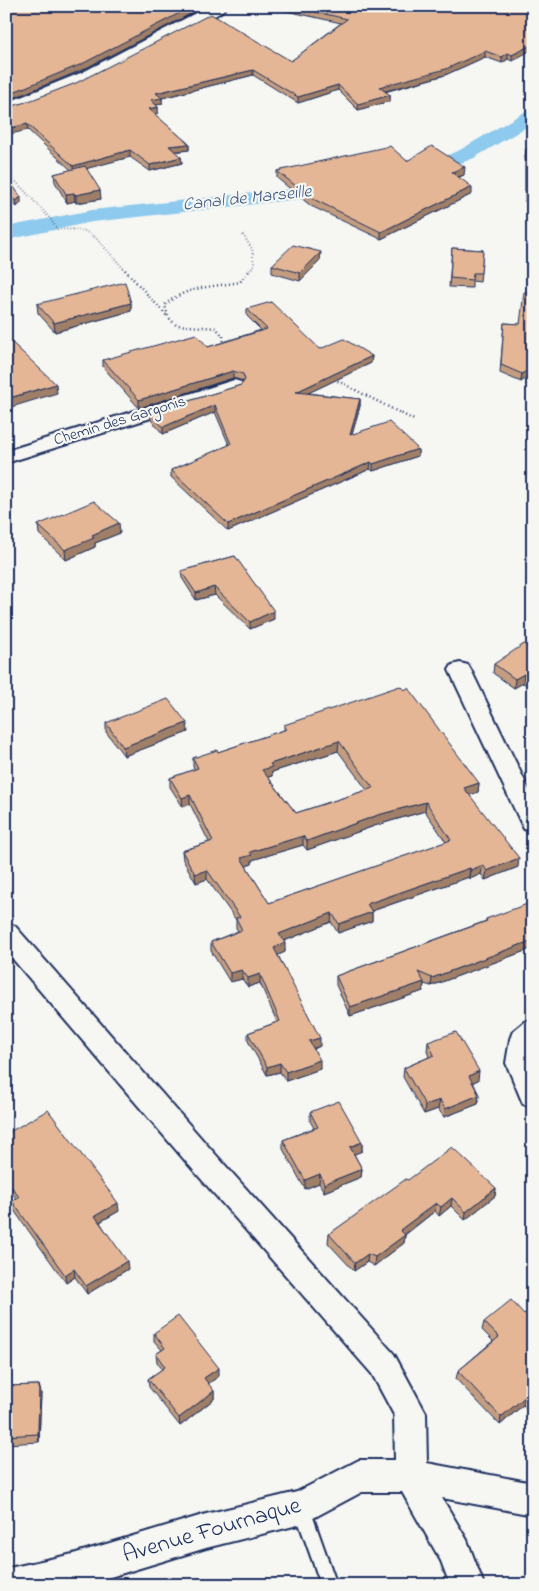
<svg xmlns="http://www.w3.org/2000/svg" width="539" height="1591" font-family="'Indie Flower',sans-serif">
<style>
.water{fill:#8dcaed;stroke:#5f8cb4}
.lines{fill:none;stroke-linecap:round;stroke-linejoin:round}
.canal{fill:#8dcaed;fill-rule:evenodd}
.lane-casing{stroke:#1b2f5e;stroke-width:4}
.street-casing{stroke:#1b2f5e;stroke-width:4}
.path-far1{stroke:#1b2f5e;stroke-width:2;stroke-dasharray:0.5 2.5;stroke-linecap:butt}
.path{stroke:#1b2f5e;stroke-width:2.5;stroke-dasharray:1 3;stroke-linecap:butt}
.lane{fill:#f6f6f2;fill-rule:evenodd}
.street{fill:#f6f6f2;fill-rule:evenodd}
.wall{fill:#c49d80;stroke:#1b2f5e;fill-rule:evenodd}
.shaded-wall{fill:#a07f68;stroke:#1b2f5e}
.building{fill:#e4b695;stroke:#1b2f5e;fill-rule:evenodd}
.labels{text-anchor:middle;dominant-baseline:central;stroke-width:4.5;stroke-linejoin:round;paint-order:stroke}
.far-street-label{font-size:16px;fill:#1b2f5e;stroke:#f6f6f2}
.far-water-label{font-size:18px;font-style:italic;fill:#385682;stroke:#f6f6f2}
.near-street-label{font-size:24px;fill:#1b2f5e;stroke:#f6f6f2}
</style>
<rect width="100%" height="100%" fill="#f6f6f2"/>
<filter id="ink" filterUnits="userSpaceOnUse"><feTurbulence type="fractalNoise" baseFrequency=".02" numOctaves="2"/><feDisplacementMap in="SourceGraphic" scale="10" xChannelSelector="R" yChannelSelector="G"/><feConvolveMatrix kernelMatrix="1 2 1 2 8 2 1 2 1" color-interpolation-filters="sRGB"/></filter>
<g filter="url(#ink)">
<path class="water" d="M 47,221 L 50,227 L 6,237 L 6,231 Z"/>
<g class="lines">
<path class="canal" d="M 533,109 L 533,123 L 474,158 L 413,182 L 406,180 L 403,176 L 406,172 L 460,150 L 526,111 Z
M 339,184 L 346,186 L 349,190 L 346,194 L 92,222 L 6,240 L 6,227 L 92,210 Z"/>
<defs>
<path id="lane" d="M 302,1501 L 308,1503 L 337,1585 L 321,1585 L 294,1509 L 296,1503 Z"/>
<path id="street" d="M 209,6 L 227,6 C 218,17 199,23 187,29 C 131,60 68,97 6,112 L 6,103 L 83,72 Z
M 234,380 L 241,382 L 243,386 L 241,390 L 6,463 L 6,451 Z
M 460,663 L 468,665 L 471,670 L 533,798 L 533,832 L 524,829 L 521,823 L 449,670 L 452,665 Z
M 6,923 L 15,926 L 208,1146 L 394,1354 L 426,1413 L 427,1463 L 533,1483 L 533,1515 L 442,1498 L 467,1540 L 484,1585 L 450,1585 L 441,1561 L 402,1492 L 362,1492 L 302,1524 L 206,1548 L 84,1585 L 6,1585 L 6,1569 L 9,1568 L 73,1554 L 206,1514 L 297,1492 L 359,1460 L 395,1460 L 394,1415 L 372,1374 L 188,1164 L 6,951 Z
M 533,1019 L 533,1108 L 523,1104 L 506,1063 L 510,1039 L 513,1031 L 524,1022 Z"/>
</defs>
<use href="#lane" class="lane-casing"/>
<use href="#street" class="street-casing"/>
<path class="path-far1" d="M 6,171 L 49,217 L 57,229 L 83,230 L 96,238 L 126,271
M 243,235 L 252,249 L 254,265 L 249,271"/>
<path class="path" d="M 125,270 L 167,316
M 224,345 L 223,336 L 216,328 L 176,325 L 168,317 L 165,305 C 185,286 214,287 240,282 L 250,270
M 334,379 L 414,420"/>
<use href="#lane" class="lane"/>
<use href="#street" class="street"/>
</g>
<path class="wall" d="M 264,6 L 533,6 L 512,61 L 508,59 L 502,63 L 485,57 L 445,75 L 385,92 L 390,95 L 390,101 L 358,110 L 338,90 L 298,103 L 253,75 L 162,98 L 162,104 L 156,105 L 158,107 L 158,113 L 154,114 L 189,144 L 189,150 L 175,152 L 181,157 L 182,163 L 150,171 L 130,157 L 86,168 L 101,199 L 76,203 L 75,201 L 67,203 L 55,182 L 54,174 L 71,170 L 28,130 L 6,108 L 291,61 L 341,23 Z
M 526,149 L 533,149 L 533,197 L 525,202 L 525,157 Z
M 407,161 L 464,175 L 459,177 L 472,194 L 381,239 L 311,206 L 277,178 L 277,171 Z
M 6,176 L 21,203 L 17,207 L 8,200 L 6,200 Z
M 452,248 L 483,250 L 480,282 L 472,281 L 472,288 L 449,287 Z
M 320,261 L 300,281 L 272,273 L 272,265 Z
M 533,292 L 521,382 L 500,373 L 504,323 L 520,324 Z
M 131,303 L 131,311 L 55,332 L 38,313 L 37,304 Z
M 247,309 L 320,349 L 372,356 L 371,363 L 308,393 L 360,399 L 360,406 L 352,434 L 418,449 L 418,456 L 373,471 L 370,469 L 228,531 L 171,477 L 171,470 L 229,445 L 215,412 L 163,434 L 151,420 L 150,413 L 241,385 L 243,382 L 243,381 L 233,378 L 139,408 L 103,367 L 103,360 L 208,347 L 261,330 L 247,316 Z
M 533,435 L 533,447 L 530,446 L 531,437 Z
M 38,525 L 120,533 L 95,543 L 95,547 L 66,560 L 39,534 Z
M 235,556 L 274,619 L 250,629 L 215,595 L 196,600 L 182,578 L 181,571 Z
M 533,650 L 533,683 L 528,686 L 523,683 L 514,688 L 493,673 L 494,664 Z
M 106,723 L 188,732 L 124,756 L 106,732 Z
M 284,725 L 479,783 L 478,792 L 469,795 L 518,867 L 485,880 L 481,874 L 470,879 L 469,877 L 372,911 L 372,921 L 338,933 L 331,922 L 284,941 L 285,952 L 278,955 L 320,1046 L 314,1049 L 320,1069 L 286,1081 L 280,1072 L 267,1075 L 248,1041 L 248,1033 L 277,1022 L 260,983 L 248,987 L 242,979 L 230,982 L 211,951 L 211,942 L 238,931 L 236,928 L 236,920 L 207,879 L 196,883 L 183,860 L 182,851 L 209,842 L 190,804 L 183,807 L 170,787 L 170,778 L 195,769 L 193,767 L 193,758 L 218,752 L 284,730 ZM 338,751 L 367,790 L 296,813 L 268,777 L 272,776 L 272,772 ZM 425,811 L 446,842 L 269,903 L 246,866 L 252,864 L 252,860 L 303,845 L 307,850 L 377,825 Z
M 533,771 L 533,784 L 530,783 L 531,774 Z
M 533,906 L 533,948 L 431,986 L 424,984 L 423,991 L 350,1016 L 336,985 L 336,976 L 486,921 L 486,919 Z
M 428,1042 L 478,1080 L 473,1082 L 479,1095 L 478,1104 L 444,1117 L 438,1109 L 424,1114 L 403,1077 L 404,1068 L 429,1057 L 427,1051 Z
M 310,1112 L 362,1142 L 362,1151 L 354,1154 L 362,1169 L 361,1177 L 324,1192 L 319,1183 L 305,1189 L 283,1149 L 283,1140 L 314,1128 L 310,1121 Z
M 6,1134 L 119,1211 L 100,1222 L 128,1269 L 87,1294 L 75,1277 L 66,1283 L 13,1209 L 12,1201 L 16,1198 L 6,1185 L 6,1153 L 9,1152 L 6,1149 Z
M 408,1180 L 496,1188 L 495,1196 L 465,1220 L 451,1206 L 439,1216 L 435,1211 L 405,1235 L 404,1243 L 374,1266 L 367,1262 L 354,1271 L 328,1243 L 329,1234 Z
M 533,1307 L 533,1407 L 529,1411 L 523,1405 L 500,1425 L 456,1379 L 458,1371 L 493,1341 L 482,1330 L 484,1322 L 524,1314 Z
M 154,1333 L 219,1376 L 208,1384 L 214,1391 L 214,1399 L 180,1426 L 149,1387 L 148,1379 L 162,1369 L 157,1362 L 156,1354 L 162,1350 L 154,1341 Z
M 39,1385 L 41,1393 L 39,1442 L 6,1444 L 6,1386 Z"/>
<path class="shaded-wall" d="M 193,6 L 196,6 L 196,11 L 82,70 L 6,101 L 6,95 Z
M 533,44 L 533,49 L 512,61 L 512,55 Z
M 485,51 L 485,57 L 445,75 L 378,93 L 379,87 Z
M 508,53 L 508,59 L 502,63 L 502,57 Z
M 253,70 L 253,75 L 162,98 L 162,104 L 151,106 L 151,100 L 156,93 Z
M 338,85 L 338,90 L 298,103 L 298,97 Z
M 390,95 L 390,101 L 358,110 L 358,104 Z
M 158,107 L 158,113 L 149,115 L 149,109 Z
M 27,124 L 28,130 L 6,135 L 6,129 Z
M 189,144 L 189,150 L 169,152 L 169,146 Z
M 130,150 L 130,157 L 74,172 L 73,166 Z
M 181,157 L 182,163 L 150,171 L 150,165 Z
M 465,167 L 464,175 L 452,179 L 452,172 Z
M 472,187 L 472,194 L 381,239 L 381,232 Z
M 100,190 L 101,199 L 76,203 L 76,195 Z
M 533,190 L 533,197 L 525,202 L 526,193 Z
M 74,193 L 75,201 L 67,203 L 66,194 Z
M 21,197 L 21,203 L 17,207 L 16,201 Z
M 321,252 L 320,261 L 300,281 L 300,273 Z
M 131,303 L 131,311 L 55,332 L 54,323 Z
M 372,356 L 371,363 L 296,399 L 296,392 Z
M 533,367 L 533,374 L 521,382 L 522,374 Z
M 233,371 L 233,378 L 139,408 L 139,400 Z
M 56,384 L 57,393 L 8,408 L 7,399 Z
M 360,399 L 360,406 L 350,442 L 350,435 Z
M 215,405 L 215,412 L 163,434 L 163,427 Z
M 418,449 L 418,456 L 373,471 L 373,464 Z
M 371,462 L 370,469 L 228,531 L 228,524 Z
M 119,523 L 120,533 L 95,543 L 95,547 L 66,560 L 65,550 L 92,535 Z
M 214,587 L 215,595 L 196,600 L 196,593 Z
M 274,611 L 274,619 L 250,629 L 250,622 Z
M 524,674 L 523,683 L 514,688 L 515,679 Z
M 533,674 L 533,683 L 528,686 L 529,677 Z
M 187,723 L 188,732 L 124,756 L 123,747 Z
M 339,741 L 338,751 L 272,772 L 272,776 L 262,779 L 262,770 L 270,764 Z
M 479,783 L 478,792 L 463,798 L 464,788 Z
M 190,795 L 190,804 L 183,807 L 182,798 Z
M 426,802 L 425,811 L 377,825 L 307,850 L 307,841 L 378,815 Z
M 303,836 L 303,845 L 252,860 L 252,864 L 241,868 L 241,858 L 250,852 Z
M 519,858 L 518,867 L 485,880 L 487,871 Z
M 483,865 L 481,874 L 470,879 L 471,870 Z
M 470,868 L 469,877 L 366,913 L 367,904 Z
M 207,870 L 207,879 L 196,883 L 195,874 Z
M 372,912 L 372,921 L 338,933 L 339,924 Z
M 332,913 L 331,922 L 279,943 L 279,934 Z
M 533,940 L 533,948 L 431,986 L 432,978 Z
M 285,943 L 285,952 L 274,957 L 274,948 Z
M 242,970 L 242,979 L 230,982 L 230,973 Z
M 260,974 L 260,983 L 248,987 L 248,978 Z
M 424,982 L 423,991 L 350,1016 L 350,1007 Z
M 320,1038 L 320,1046 L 309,1050 L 309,1041 Z
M 320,1060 L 320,1069 L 286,1081 L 286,1072 Z
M 280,1063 L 280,1072 L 267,1075 L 267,1067 Z
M 479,1071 L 478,1080 L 468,1084 L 469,1076 Z
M 479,1095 L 478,1104 L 444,1117 L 445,1109 Z
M 440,1100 L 438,1109 L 424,1114 L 425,1105 Z
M 362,1142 L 362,1151 L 350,1156 L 350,1147 Z
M 362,1169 L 361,1177 L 324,1192 L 324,1184 Z
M 320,1174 L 319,1183 L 305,1189 L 305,1180 Z
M 496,1188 L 495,1196 L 465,1220 L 466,1212 Z
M 452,1198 L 451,1206 L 439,1216 L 441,1207 Z
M 118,1203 L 119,1211 L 96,1224 L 95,1216 Z
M 436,1203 L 435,1211 L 400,1238 L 400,1230 Z
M 405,1235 L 404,1243 L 374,1266 L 375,1257 Z
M 368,1254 L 367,1262 L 354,1271 L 355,1263 Z
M 127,1261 L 128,1269 L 87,1294 L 86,1286 Z
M 74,1269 L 75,1277 L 66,1283 L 65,1275 Z
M 219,1368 L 219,1376 L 205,1386 L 204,1378 Z
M 39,1385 L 41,1393 L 39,1442 L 38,1434 Z
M 214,1391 L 214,1399 L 180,1426 L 179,1418 Z
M 525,1397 L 523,1405 L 500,1425 L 501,1417 Z
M 533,1401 L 533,1407 L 529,1411 L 531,1403 Z"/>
<path class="building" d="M 6,6 L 193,6 L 82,64 L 6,95 Z
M 290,6 L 533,6 L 533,44 L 512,55 L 508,53 L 502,57 L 485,51 L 446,69 L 379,87 L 390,95 L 358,104 L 338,85 L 298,97 L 253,70 L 156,93 L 162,98 L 151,100 L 158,107 L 149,109 L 189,144 L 169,146 L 181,157 L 150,165 L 130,150 L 73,166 L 27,124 L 6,129 L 6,108 L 29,101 L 76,83 L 211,14 L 291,61 L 347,19 Z
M 390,146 L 407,161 L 432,146 L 465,167 L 452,172 L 472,187 L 381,232 L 311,198 L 277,171 Z
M 526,149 L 533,149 L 533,190 L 526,193 Z
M 85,166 L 100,190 L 76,195 L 74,193 L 66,194 L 54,174 Z
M 6,176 L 21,197 L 16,201 L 6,194 Z
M 293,245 L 321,252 L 300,273 L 272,265 Z
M 452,248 L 483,250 L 481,273 L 473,273 L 472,280 L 450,278 Z
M 125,282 L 131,303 L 54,323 L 37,304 Z
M 524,292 L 533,292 L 533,367 L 522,374 L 501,365 L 504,323 L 520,324 Z
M 271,302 L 320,349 L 344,339 L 372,356 L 296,392 L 360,399 L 350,435 L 389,422 L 418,449 L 373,464 L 371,462 L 228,524 L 171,470 L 231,444 L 215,405 L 163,427 L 150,413 L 241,385 L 245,380 L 243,374 L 233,371 L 139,400 L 103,360 L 196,334 L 208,347 L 267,329 L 247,309 Z
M 6,337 L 56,384 L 6,399 Z
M 94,501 L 119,523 L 92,535 L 94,538 L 65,550 L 38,525 Z
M 235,556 L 274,611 L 250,622 L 214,587 L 196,593 L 181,571 Z
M 524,644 L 533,650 L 533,674 L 529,677 L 524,674 L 515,679 L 494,664 Z
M 400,686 L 404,690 L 408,688 L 479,783 L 464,788 L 519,858 L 487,871 L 483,865 L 471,870 L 470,868 L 367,904 L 372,912 L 339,924 L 332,913 L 279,934 L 285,943 L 274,948 L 320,1038 L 309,1041 L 320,1060 L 286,1072 L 280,1063 L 267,1067 L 248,1033 L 280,1021 L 260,974 L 248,978 L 242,970 L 230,973 L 211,942 L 242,930 L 236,918 L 240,917 L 207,870 L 195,874 L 182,851 L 213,841 L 190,795 L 182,798 L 170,778 L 198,768 L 193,758 L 217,750 L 218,752 L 287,729 L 284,725 ZM 339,741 L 373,788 L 296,813 L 262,770 L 272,767 L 270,764 ZM 426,802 L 451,840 L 269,903 L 241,858 L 252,855 L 250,852 L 303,836 L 307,841 L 378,815 Z
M 168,699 L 187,723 L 123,747 L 106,723 Z
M 530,903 L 533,906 L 533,940 L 432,978 L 418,972 L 424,982 L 350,1007 L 336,976 L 487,921 L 486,919 Z
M 456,1032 L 479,1071 L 469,1076 L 479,1095 L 445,1109 L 440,1100 L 425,1105 L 404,1068 L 434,1055 L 428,1042 Z
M 339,1101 L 362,1142 L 350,1147 L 362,1169 L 324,1184 L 320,1174 L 305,1180 L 283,1140 L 318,1127 L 310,1112 Z
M 48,1110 L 118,1203 L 95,1216 L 127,1261 L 86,1286 L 74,1269 L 65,1275 L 12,1201 L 19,1197 L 6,1179 L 6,1153 L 12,1150 L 6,1143 L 6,1134 Z
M 452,1147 L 496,1188 L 466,1212 L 452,1198 L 441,1207 L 436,1203 L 400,1230 L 405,1235 L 375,1257 L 368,1254 L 355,1263 L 329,1234 L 406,1179 L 408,1180 Z
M 511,1300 L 524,1314 L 533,1307 L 533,1401 L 531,1403 L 525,1397 L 501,1417 L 458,1371 L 499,1337 L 484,1322 Z
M 178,1316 L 219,1368 L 204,1378 L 214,1391 L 179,1418 L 148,1379 L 165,1367 L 156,1354 L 165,1348 L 154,1333 Z
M 39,1385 L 38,1434 L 6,1436 L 6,1386 Z"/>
</g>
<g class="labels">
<g class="far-street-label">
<text transform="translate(120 421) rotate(-17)">Chemin des Gargonis</text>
</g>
<g class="far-water-label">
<text transform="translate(247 199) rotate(-6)">Canal de Marseille</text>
</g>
<g class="near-street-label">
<text transform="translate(212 1531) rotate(-16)">Avenue Fournaque</text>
</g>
</g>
<rect width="539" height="1591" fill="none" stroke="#f6f6f2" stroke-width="25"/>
<rect x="12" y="12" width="514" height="1566" fill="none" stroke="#1b2f5e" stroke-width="2" filter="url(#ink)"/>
</svg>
